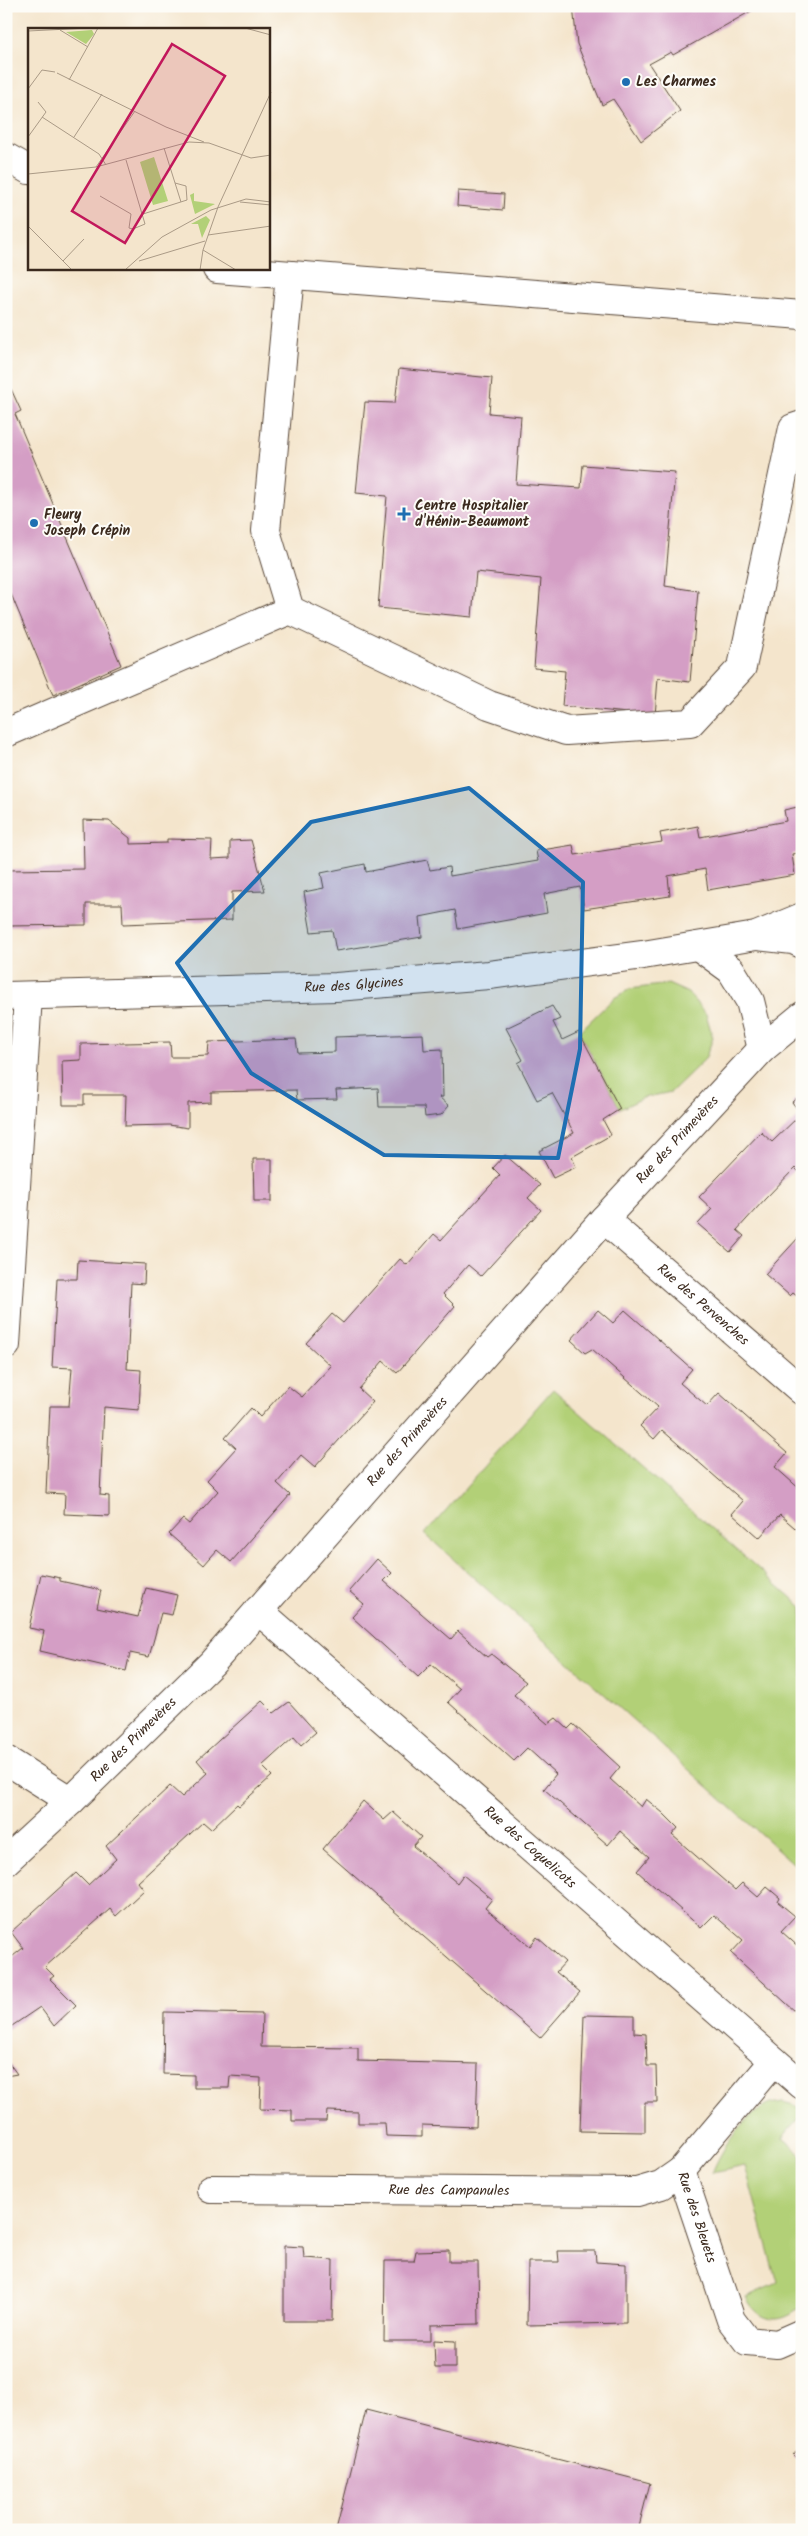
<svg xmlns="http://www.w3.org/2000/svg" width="808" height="2536" font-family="Kalam,sans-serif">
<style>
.green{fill:#b2d077;stroke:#767d4a}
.building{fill:#d49ec5}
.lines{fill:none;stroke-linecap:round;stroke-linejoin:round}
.minor-casing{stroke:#574638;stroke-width:30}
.minor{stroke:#fff;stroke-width:28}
.marked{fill:#1f6fb2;fill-opacity:0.2;stroke:#1f6fb2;stroke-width:4;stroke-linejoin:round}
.poi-dot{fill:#1f6fb2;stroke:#fdfcf7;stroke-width:2}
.labels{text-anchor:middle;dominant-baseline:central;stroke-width:4;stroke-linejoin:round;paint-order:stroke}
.poi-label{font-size:14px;font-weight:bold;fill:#3b2a1e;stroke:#fdfcf7;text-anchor:start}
.street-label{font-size:14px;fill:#3b2a1e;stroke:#fdfcf7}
.inset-road{fill:none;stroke:#aa9a86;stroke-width:1}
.view{fill:#c2185b;fill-opacity:0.15;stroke:#c2185b;stroke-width:2.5}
.inset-edge{fill:none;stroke:#3b2a1e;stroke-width:2.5}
</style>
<rect width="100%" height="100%" fill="#fdfcf7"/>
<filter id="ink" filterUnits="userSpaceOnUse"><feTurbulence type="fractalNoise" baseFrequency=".02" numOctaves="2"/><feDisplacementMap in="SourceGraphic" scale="10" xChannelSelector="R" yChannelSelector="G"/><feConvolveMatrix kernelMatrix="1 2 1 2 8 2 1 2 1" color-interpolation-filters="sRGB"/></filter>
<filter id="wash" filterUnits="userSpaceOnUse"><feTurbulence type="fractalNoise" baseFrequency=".0096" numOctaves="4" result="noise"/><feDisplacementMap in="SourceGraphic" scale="20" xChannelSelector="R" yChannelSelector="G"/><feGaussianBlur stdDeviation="1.12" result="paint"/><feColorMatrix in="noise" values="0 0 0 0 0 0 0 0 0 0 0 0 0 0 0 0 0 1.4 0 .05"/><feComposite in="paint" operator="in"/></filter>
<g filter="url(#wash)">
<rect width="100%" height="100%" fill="#f4e5cc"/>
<path class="green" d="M 668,984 L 688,993 L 706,1014 L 713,1038 L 705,1059 L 671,1092 L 643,1098 L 620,1109 L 579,1032 L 614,998 L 630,989 Z
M 553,1389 L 802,1607 L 802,1871 L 425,1534 Z
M 783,2102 L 794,2105 L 802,2110 L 802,2115 L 782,2138 L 802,2155 L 802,2306 C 781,2326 759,2323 746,2297 L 777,2283 L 745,2166 L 712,2173 C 722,2148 741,2121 764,2107 C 769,2103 777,2103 783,2102 Z"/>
<g id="blocks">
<path class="building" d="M 573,6 L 760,6 L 673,55 L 671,52 L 649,64 L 680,111 L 641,141 L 613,99 L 602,105 L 577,44 Z
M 458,191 L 504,194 L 503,210 L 457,206 Z
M 399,369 L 492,378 L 489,413 L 521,416 L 516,484 L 581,488 L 583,465 L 675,472 L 665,586 L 698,591 L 690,682 L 658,678 L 655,716 L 562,706 L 565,671 L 534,668 L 541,579 L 476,572 L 472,617 L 378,608 L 387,496 L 356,493 L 365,402 L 395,403 Z
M 11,389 L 21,411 L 15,414 L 121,665 L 53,695 L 11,594 L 6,596 L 6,391 Z
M 802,806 L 802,852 L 792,854 L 795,875 L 708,890 L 705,869 L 668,876 L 670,896 L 584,909 L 580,887 L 544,894 L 547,913 L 458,929 L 455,910 L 420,917 L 422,937 L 336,951 L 332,930 L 311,932 L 304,892 L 324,888 L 321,873 L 365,864 L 366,872 L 427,860 L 430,870 L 449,867 L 450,876 L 538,861 L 536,851 L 573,845 L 575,855 L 662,842 L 660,833 L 698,826 L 700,837 L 786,821 L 784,810 Z
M 83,820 L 109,821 L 130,838 L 130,844 L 167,843 L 167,839 L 212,840 L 211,859 L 230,858 L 230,841 L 251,840 L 265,891 L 232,892 L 232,920 L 123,924 L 122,904 L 86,904 L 86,925 L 6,926 L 6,870 L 84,869 Z
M 552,1006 L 560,1019 L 553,1022 L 562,1040 L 579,1032 L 620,1109 L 603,1120 L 611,1135 L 572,1157 L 576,1167 L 553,1178 L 539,1151 L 574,1133 L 552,1093 L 537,1100 L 518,1063 L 523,1060 L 506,1028 Z
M 423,1034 L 424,1050 L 442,1049 L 443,1097 L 439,1097 L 449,1106 L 441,1115 L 425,1117 L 424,1107 L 379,1107 L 378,1088 L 336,1090 L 337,1099 L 297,1100 L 296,1090 L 211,1092 L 211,1102 L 188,1103 L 188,1128 L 169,1125 L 125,1126 L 126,1095 L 84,1095 L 84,1105 L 63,1105 L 62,1061 L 81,1060 L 81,1044 L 170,1042 L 171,1057 L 188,1057 L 208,1056 L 209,1042 L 296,1039 L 298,1053 L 335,1052 L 335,1037 Z
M 802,1094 L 802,1175 L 795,1168 L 765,1199 L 737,1230 L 744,1236 L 730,1252 L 698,1224 L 712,1209 L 699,1197 L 761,1132 L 772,1142 L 801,1114 L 792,1102 Z
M 505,1155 L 540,1185 L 528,1198 L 541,1210 L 481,1276 L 468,1265 L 443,1294 L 455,1306 L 397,1373 L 383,1361 L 372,1374 L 359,1389 L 373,1402 L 315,1467 L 301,1455 L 277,1483 L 290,1495 L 231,1562 L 217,1550 L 204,1565 L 169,1534 L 183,1519 L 189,1524 L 218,1491 L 207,1480 L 236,1448 L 225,1438 L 251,1408 L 260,1417 L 288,1386 L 302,1397 L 331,1366 L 306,1343 L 332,1314 L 343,1323 L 400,1259 L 407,1265 L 434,1234 L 441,1240 L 500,1175 L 493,1168 Z
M 253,1159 L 272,1159 L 272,1201 L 254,1201 Z
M 799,1237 L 802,1239 L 802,1300 L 793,1293 L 790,1296 L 765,1274 Z
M 78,1260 L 145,1264 L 144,1284 L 131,1283 L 127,1369 L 141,1370 L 139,1410 L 104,1407 L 100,1495 L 109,1496 L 109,1516 L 64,1514 L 65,1494 L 46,1493 L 50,1406 L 69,1406 L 72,1368 L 52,1367 L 57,1279 L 77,1279 Z
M 598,1310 L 613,1323 L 625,1310 L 692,1369 L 680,1383 L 694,1395 L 707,1406 L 719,1393 L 787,1453 L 775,1467 L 802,1491 L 802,1534 L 780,1515 L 759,1538 L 732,1514 L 743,1501 L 662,1430 L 654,1439 L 640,1426 L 658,1407 L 592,1349 L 585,1353 L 571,1340 Z
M 377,1559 L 392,1573 L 384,1581 L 451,1639 L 458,1631 L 487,1657 L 491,1654 L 526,1682 L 514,1695 L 548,1724 L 556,1718 L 568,1729 L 573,1724 L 620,1767 L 610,1779 L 641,1807 L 646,1799 L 663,1813 L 678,1828 L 672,1835 L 735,1890 L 742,1883 L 758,1897 L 767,1887 L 780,1898 L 778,1902 L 795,1916 L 781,1931 L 802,1950 L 802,2007 L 796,2012 L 731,1953 L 743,1940 L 714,1915 L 701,1928 L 637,1871 L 649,1857 L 620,1831 L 608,1845 L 544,1789 L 556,1774 L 527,1748 L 514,1761 L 448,1702 L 460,1689 L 431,1664 L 418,1677 L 352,1617 L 364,1604 L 349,1591 Z
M 41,1574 L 60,1578 L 60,1581 L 101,1590 L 97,1608 L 138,1617 L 146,1588 L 177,1595 L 172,1615 L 161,1613 L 149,1657 L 130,1653 L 126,1671 L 40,1651 L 44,1631 L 29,1628 Z
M 262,1701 L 274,1713 L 289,1702 L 316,1732 L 301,1745 L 294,1737 L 262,1766 L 272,1776 L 239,1806 L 237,1804 L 211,1829 L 203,1822 L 138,1882 L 144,1890 L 116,1916 L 110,1909 L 45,1967 L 54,1976 L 50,1979 L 76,2005 L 54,2026 L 40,2007 L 6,2030 L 6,1957 L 8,1960 L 23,1948 L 11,1932 L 76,1873 L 88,1885 L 116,1859 L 106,1846 L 170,1786 L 182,1797 L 208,1773 L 197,1760 Z
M 363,1801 L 384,1820 L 393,1812 L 421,1837 L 413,1846 L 457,1883 L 463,1875 L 492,1899 L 485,1908 L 530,1946 L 537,1937 L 565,1962 L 556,1972 L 580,1992 L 540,2038 L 323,1849 Z
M 164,2012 L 262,2014 L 261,2047 L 358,2048 L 358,2061 L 478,2064 L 476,2127 L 422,2125 L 422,2137 L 386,2136 L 385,2123 L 358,2123 L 358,2112 L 327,2111 L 326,2121 L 292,2121 L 292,2110 L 260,2109 L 261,2078 L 230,2076 L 229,2088 L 194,2088 L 194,2075 L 163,2074 Z
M 584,2015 L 634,2016 L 634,2033 L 646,2034 L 647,2066 L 656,2066 L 657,2102 L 645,2102 L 645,2132 L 580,2131 Z
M 6,2059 L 17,2074 L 6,2076 Z
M 284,2246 L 303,2247 L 304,2258 L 333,2260 L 332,2321 L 284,2321 Z
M 449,2250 L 449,2262 L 478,2262 L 479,2324 L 431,2325 L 431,2341 L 384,2341 L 385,2261 L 414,2261 L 416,2251 Z
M 558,2251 L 595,2251 L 596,2262 L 626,2264 L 626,2323 L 527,2325 L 528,2262 L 559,2262 Z
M 434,2340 L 455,2341 L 455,2368 L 435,2368 Z
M 366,2410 L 650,2483 L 638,2530 L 336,2530 Z
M 802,2445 L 802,2462 L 793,2455 Z"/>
</g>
</g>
<g filter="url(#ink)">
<use href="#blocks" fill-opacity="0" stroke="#574638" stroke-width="1"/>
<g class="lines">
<defs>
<g id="minor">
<path d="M 6,157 L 29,170"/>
<path d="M 217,269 L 802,315"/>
<path d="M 290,275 L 266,531 L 290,610 L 489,705 L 566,731 L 690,723 L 742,667 L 793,428 L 802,425"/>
<path d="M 6,733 L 290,610"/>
<path d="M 757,936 L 793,940 L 802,944"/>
<path d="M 698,946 L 731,970 L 750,1001 L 762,1049"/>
<path id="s1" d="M 6,996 L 336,987 L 489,975 L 643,955 L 756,936 L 802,917"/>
<path id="s2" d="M 604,1219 L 802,1391"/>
<path d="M 6,1345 L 28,996"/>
<path id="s3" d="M 258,1610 L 802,2085"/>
<path d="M 6,1760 L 71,1801"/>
<path id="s4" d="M 6,1861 L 71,1801 L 212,1663 L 604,1219 L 762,1049 L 802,1016"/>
<path id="s5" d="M 681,2171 L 731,2320 L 747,2341 L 777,2344 L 802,2333"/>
<path id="s6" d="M 211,2189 L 637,2192 L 661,2185 L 681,2171 L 774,2061"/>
</g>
</defs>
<use href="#minor" class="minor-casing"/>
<use href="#minor" class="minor"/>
</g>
</g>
<path class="marked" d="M 469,788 L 583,882 L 580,1049 L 558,1158 L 384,1155 L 251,1073 L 177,963 L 311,822 Z"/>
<g class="poi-dot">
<circle cx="626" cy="82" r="5"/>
<path d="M401.5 506.5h5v5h5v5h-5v5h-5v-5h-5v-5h5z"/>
<circle cx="34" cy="523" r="5"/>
</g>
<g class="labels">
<g class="poi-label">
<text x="636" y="82">Les Charmes</text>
<text x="415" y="506">Centre Hospitalier<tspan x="415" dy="16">d'Hénin-Beaumont</tspan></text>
<text x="44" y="515">Fleury<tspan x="44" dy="16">Joseph Crépin</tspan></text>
</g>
<g class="street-label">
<text stroke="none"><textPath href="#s1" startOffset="348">Rue des Glycines</textPath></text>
<text stroke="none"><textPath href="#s4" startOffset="986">Rue des Primevères</textPath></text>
<text stroke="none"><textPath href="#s2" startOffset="131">Rue des Pervenches</textPath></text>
<text stroke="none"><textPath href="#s4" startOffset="581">Rue des Primevères</textPath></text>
<text stroke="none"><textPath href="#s4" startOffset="176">Rue des Primevères</textPath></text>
<text stroke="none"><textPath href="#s3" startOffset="361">Rue des Coquelicots</textPath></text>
<text stroke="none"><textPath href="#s6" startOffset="238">Rue des Campanules</textPath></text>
<text stroke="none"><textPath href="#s5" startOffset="49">Rue des Bleuets</textPath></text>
</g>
</g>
<g transform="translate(28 28)">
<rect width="242" height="242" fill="#f4e5cc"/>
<path d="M 64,2 L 66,6 L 58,16 L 38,4 ZM 126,129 L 140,173 L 125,177 L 112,134 ZM 166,165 L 166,173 L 187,176 L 167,186 L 162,167 ZM 178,188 L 182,192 L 174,210 L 170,196 L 163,196 Z" fill="#b2d077"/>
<path class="inset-road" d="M 217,0 L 243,7M 32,2 L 60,19M 0,3 L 61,0M 29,45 L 138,99 L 176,114M 41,52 L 70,0M 0,61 L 14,42 L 27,44M 14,89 L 71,126 L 78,137M 0,109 L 18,84 L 10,74M 46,109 L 74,66M 136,120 L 153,174M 98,132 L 117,196 L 105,201 L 101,200 L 103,186M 68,139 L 107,83M 0,146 L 68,139 L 161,114 L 181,115 L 223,130 L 243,127M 72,168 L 103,186M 212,174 L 243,177M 115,186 L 159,172 L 158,158 L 147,155M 0,198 L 44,242M 180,207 L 243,198M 175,222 L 208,242M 35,233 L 56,211M 111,233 L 177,213M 97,242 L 134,209 L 183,182 L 218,171 L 243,174M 172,242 L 175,222 L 190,179 L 243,64"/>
<path class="view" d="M 144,16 L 197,48 L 97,215 L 44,183 Z"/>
<rect width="242" height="242" class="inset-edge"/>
</g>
<rect width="808" height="2536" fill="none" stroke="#fdfcf7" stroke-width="25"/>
</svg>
